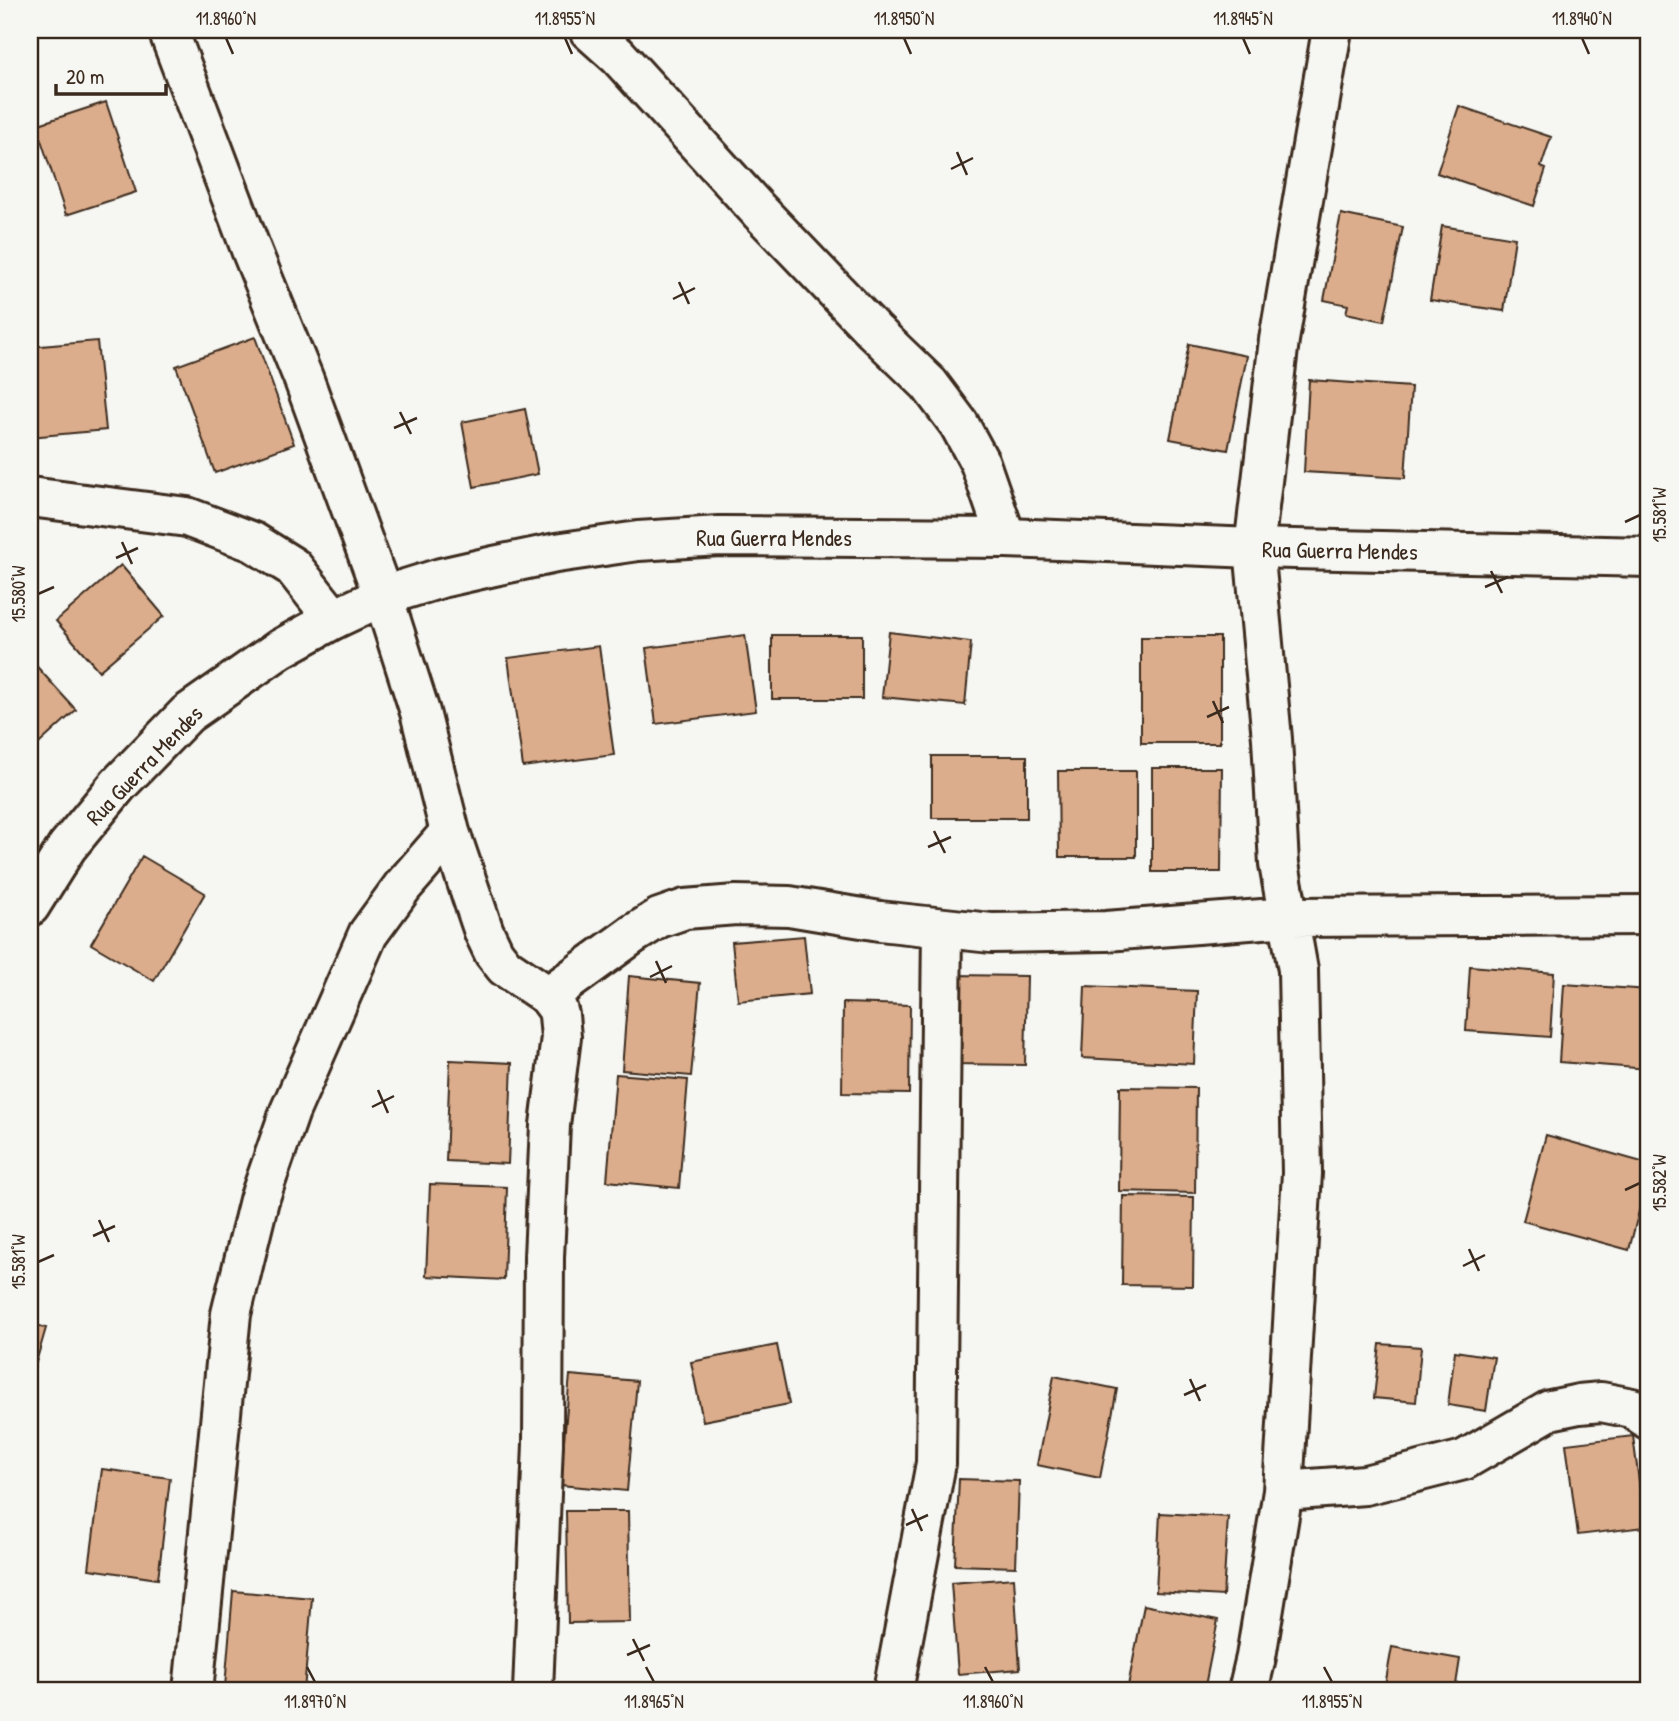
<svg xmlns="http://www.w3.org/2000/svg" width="1679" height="1721" font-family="'Patrick Hand',sans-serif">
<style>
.building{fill:#dbad8c;stroke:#3b2a1e;stroke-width:2}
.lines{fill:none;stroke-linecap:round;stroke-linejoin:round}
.minor-casing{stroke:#3b2a1e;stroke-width:44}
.tertiary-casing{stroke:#3b2a1e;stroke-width:44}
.minor{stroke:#f6f6f2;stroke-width:38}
.tertiary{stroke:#f6f6f2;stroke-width:38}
.ticks{fill:none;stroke:#3b2a1e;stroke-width:2.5}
.labels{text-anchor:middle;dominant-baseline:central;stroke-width:7;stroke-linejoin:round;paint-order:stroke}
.street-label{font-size:23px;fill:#3b2a1e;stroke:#f6f6f2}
.neatline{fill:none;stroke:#3b2a1e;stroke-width:2.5}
.ticks-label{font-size:18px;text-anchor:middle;fill:#3b2a1e}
</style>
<rect width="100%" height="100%" fill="#f6f6f2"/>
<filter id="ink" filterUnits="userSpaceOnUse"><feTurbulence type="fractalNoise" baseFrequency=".0143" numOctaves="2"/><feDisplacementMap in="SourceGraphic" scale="14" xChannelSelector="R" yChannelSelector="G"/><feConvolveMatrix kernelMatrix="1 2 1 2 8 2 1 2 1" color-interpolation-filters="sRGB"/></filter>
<g filter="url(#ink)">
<path class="building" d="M 106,102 L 136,192 L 66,215 L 36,125 Z
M 1459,106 L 1551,137 L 1541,167 L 1546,169 L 1534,206 L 1437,173 Z
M 1341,214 L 1403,227 L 1384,321 L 1346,313 L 1348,305 L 1324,300 Z
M 1442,226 L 1515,238 L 1504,311 L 1430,300 Z
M 255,337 L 294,444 L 215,473 L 176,366 Z
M 97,341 L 106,430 L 30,437 L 30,347 Z
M 1189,344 L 1247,356 L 1228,450 L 1170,439 Z
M 1309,380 L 1411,387 L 1405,478 L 1304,472 Z
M 525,409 L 538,474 L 474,487 L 462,422 Z
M 121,565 L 164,616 L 99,671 L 56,621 Z
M 889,632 L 971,642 L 965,705 L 882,697 Z
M 745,635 L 756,711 L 656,724 L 646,648 Z
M 772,635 L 862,635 L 862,699 L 772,699 Z
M 1141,637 L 1220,637 L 1220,743 L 1141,743 Z
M 599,646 L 614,755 L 523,767 L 508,658 Z
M 30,659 L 76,710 L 30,752 Z
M 932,756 L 1027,756 L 1027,818 L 932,818 Z
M 1152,768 L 1222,768 L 1221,872 L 1152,872 Z
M 1058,771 L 1136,771 L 1136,857 L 1059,857 Z
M 142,856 L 205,893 L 154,981 L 91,944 Z
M 804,936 L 810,994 L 738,1001 L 732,942 Z
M 1470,966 L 1554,973 L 1550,1037 L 1466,1031 Z
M 954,975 L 1027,976 L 1025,1065 L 953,1064 Z
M 629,976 L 700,983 L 691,1076 L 622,1070 Z
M 1564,984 L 1649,990 L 1649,1069 L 1559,1062 Z
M 1085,986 L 1197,991 L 1194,1064 L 1082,1058 Z
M 843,1003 L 910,1005 L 909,1094 L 842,1093 Z
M 450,1060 L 512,1063 L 508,1164 L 446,1161 Z
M 616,1074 L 688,1080 L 679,1188 L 607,1181 Z
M 1120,1087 L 1196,1088 L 1195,1193 L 1119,1191 Z
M 1546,1135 L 1649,1164 L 1649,1172 L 1629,1250 L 1523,1221 Z
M 430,1184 L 507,1187 L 504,1280 L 426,1276 Z
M 1123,1196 L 1194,1197 L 1193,1286 L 1122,1285 Z
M 30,1323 L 46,1328 L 30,1383 Z
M 1380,1344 L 1421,1347 L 1416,1402 L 1374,1398 Z
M 777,1345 L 789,1404 L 703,1421 L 691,1362 Z
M 1455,1351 L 1494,1357 L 1486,1411 L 1448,1405 Z
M 570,1375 L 637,1381 L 627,1491 L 560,1485 Z
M 1054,1376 L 1117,1389 L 1100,1478 L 1037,1465 Z
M 1633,1436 L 1645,1527 L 1578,1535 L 1566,1444 Z
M 102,1469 L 170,1478 L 158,1579 L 89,1569 Z
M 959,1479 L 1019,1481 L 1016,1567 L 955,1565 Z
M 566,1511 L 628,1511 L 630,1622 L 568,1623 Z
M 1160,1513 L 1228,1517 L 1223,1596 L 1156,1592 Z
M 1014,1578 L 1020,1669 L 958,1674 L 951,1583 Z
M 233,1591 L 312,1598 L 304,1691 L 277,1691 L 225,1687 Z
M 1144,1605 L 1218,1620 L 1204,1691 L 1127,1691 Z
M 1392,1647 L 1460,1659 L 1455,1691 L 1384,1691 Z"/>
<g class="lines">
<defs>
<path id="minor" d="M 168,30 L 252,252 L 304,380 L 383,596 L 420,712 L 450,832 L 484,932 L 494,953 L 505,967 L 548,996 L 557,1008 L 559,1015 L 561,1037 L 550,1125 L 544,1257 L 543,1444 L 533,1691
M 589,30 L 618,56 L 759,211 L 874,331 L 929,384 L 959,424 L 980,463 L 1006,538
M 30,497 L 187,517 L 253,542 L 293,567 L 334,619
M 548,996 L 632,935 L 659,918 L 685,909 L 736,905 L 789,906 L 880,921 L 991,933 L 1106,931 L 1288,917 L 1649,915
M 1283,1491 L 1365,1485 L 1464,1460 L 1550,1410 L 1579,1404 L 1601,1402 L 1632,1408 L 1649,1420
M 193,1691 L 231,1314 L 259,1200 L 290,1111 L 368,934 L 403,886 L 450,832
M 893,1691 L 936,1463 L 942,928
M 1248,1691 L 1256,1657 L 1283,1491 L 1302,1173 L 1298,970 L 1279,864 L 1272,739 L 1254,548 L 1279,340 L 1332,30"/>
<path id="tertiary" d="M 30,906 L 67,847 L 118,785 L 187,714 L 280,649 L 334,619 L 383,596 L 441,578 L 494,566 L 556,553 L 638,541 L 720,536 L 1006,538 L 1254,548 L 1649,557"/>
</defs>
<use href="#minor" class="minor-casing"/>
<use href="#tertiary" class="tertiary-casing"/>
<use href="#minor" class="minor"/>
<use href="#tertiary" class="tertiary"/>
</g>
</g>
<path class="ticks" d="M 226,38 L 233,54M 565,38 L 572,54M 904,38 L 911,54M 1243,38 L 1250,54M 1582,38 L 1589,54M 957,152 L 967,175M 951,169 L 973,158M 679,282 L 689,304M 673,299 L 695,288M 400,412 L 411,434M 394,428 L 417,418M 1625,522 L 1640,515M 122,542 L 132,564M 116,558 L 138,548M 1491,571 L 1502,593M 1485,587 L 1508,577M 38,594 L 54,587M 1213,701 L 1223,723M 1207,717 L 1229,707M 934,831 L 945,853M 928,847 L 951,837M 656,961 L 666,983M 650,977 L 672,966M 378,1090 L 388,1113M 372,1107 L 394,1096M 1625,1190 L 1640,1183M 99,1220 L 109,1242M 93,1236 L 115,1226M 1469,1249 L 1479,1271M 38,1262 L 54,1255M 1463,1266 L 1485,1255M 1190,1379 L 1200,1401M 1184,1395 L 1206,1385M 912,1509 L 922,1531M 906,1525 L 928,1515M 633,1639 L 644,1661M 627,1655 L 650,1645M 307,1667 L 315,1682M 646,1667 L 654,1682M 985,1667 L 993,1682M 1324,1667 L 1332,1682"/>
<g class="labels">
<g class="street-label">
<text x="774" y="537">Rua Guerra Mendes</text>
<text transform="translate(1340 550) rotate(1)">Rua Guerra Mendes</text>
<text transform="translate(144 765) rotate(-46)">Rua Guerra Mendes</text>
</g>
</g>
<rect width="1679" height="1721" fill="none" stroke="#f6f6f2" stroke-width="77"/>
<path d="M56 84v10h110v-10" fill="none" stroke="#3b2a1e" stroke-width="3.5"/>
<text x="66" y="84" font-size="21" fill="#3b2a1e" stroke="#f6f6f2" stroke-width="5" paint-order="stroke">20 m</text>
<rect x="38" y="38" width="1602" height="1644" class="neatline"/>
<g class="ticks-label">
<text x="226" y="25">11.8960°N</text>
<text x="565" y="25">11.8955°N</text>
<text x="904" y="25">11.8950°N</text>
<text x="1243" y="25">11.8945°N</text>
<text x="1582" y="25">11.8940°N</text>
<text transform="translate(1660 515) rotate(-90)" y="6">15.581°W</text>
<text transform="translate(19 594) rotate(-90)" y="6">15.580°W</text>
<text transform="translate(1660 1183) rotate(-90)" y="6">15.582°W</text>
<text transform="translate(19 1262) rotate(-90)" y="6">15.581°W</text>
<text x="315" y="1708">11.8970°N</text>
<text x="654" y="1708">11.8965°N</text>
<text x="993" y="1708">11.8960°N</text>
<text x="1332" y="1708">11.8955°N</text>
</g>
</svg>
